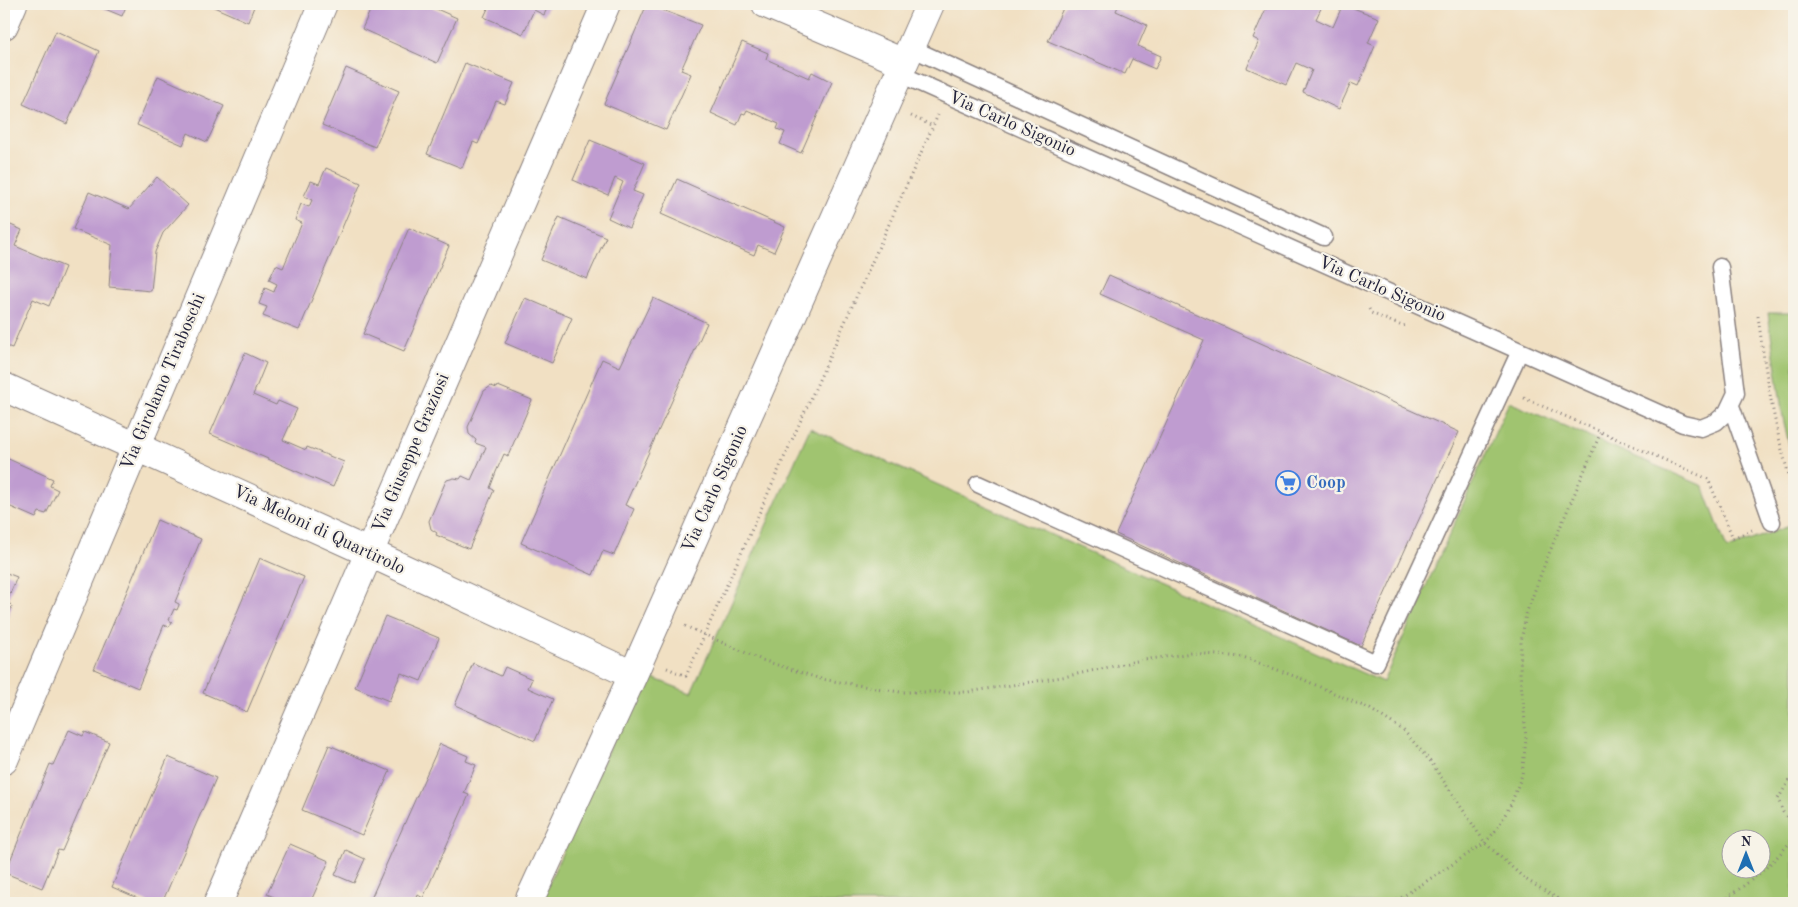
<svg xmlns="http://www.w3.org/2000/svg" width="1798" height="907" font-family="'Old Standard TT',serif">
<style>
.green{fill:#a0c46f;stroke:#617355;fill-rule:evenodd}
.building{fill:#bf9cd0}
.lines{fill:none;stroke-linecap:round;stroke-linejoin:round}
.lane-casing{stroke:#8a817f;stroke-width:19}
.street-casing{stroke:#8a817f;stroke-width:30}
.path{stroke:#8a817f;stroke-width:3;stroke-dasharray:1 4;stroke-linecap:butt}
.lane{stroke:#fff;stroke-width:16}
.street{stroke:#fff;stroke-width:28}
.labels{text-anchor:middle;dominant-baseline:central;stroke-width:4.5;stroke-linejoin:round;paint-order:stroke}
.street-label{font-size:18px;fill:#22223b;stroke:#f7f3e8}
.shop-label{font-size:18px;font-weight:bold;fill:#366cbe;stroke:#f7f3e8;text-anchor:start}
</style>
<rect width="100%" height="100%" fill="#f7f3e8"/>
<filter id="ink" filterUnits="userSpaceOnUse"><feTurbulence type="fractalNoise" baseFrequency=".02" numOctaves="2"/><feDisplacementMap in="SourceGraphic" scale="10" xChannelSelector="R" yChannelSelector="G"/><feConvolveMatrix kernelMatrix="1 2 1 2 8 2 1 2 1" color-interpolation-filters="sRGB"/></filter>
<filter id="wash" filterUnits="userSpaceOnUse"><feTurbulence type="fractalNoise" baseFrequency=".0096" numOctaves="4" result="noise"/><feDisplacementMap in="SourceGraphic" scale="20" xChannelSelector="R" yChannelSelector="G"/><feGaussianBlur stdDeviation="1.12" result="paint"/><feColorMatrix in="noise" values="0 0 0 0 0 0 0 0 0 0 0 0 0 0 0 0 0 1.4 0 .05"/><feComposite in="paint" operator="in"/></filter>
<g filter="url(#wash)">
<rect width="100%" height="100%" fill="#f1e0c3"/>
<path class="green" d="M 1768,313 L 1794,313 L 1794,466 L 1783,418 Z
M 1509,402 L 1703,486 L 1727,549 L 1794,524 L 1794,903 L 540,903 L 642,674 L 691,693 L 810,428 L 1383,682 ZM 1730,840 L 1760,840 L 1760,870 L 1730,870 Z"/>
<g id="blocks">
<path class="building" d="M 93,4 L 127,4 L 122,16 Z
M 207,4 L 255,4 L 248,22 Z
M 373,4 L 425,4 L 457,18 L 437,63 L 362,29 Z
M 490,4 L 549,4 L 544,15 L 534,10 L 523,34 L 484,17 Z
M 647,4 L 701,25 L 681,70 L 691,74 L 666,130 L 604,104 Z
M 1065,4 L 1119,4 L 1116,11 L 1147,25 L 1138,46 L 1161,56 L 1155,69 L 1132,59 L 1125,74 L 1048,41 Z
M 1268,4 L 1323,4 L 1316,19 L 1333,27 L 1343,4 L 1379,18 L 1368,43 L 1375,46 L 1358,86 L 1351,83 L 1339,109 L 1303,92 L 1312,70 L 1296,63 L 1286,85 L 1247,68 L 1259,41 L 1253,38 Z
M 56,31 L 99,51 L 67,124 L 23,104 Z
M 742,42 L 768,53 L 766,59 L 809,78 L 812,72 L 832,82 L 801,153 L 780,144 L 785,132 L 777,129 L 779,124 L 747,110 L 745,114 L 742,113 L 737,125 L 711,113 Z
M 465,63 L 514,83 L 505,104 L 496,101 L 478,144 L 473,142 L 462,168 L 427,154 Z
M 346,68 L 399,91 L 375,147 L 322,125 Z
M 158,76 L 224,106 L 207,142 L 188,133 L 183,145 L 137,125 Z
M 590,140 L 645,163 L 633,191 L 643,195 L 629,228 L 608,218 L 623,182 L 615,178 L 608,195 L 573,180 Z
M 326,168 L 361,183 L 299,330 L 263,316 L 267,307 L 259,304 L 265,288 L 274,292 L 277,284 L 269,280 L 276,265 L 283,268 L 302,223 L 295,220 L 301,204 L 309,207 L 312,200 L 304,196 L 311,181 L 319,184 Z
M 157,177 L 188,205 L 163,233 L 155,252 L 151,291 L 109,287 L 112,245 L 73,229 L 89,192 L 129,209 Z
M 677,179 L 785,227 L 774,252 L 758,245 L 754,255 L 661,214 Z
M 559,217 L 606,237 L 587,279 L 541,260 Z
M 4,222 L 22,230 L 15,246 L 65,267 L 49,306 L 33,299 L 12,348 L 4,345 Z
M 409,228 L 449,246 L 404,351 L 363,334 Z
M 1109,275 L 1459,432 L 1361,646 L 1116,534 L 1204,340 L 1100,294 Z
M 525,298 L 572,318 L 552,363 L 505,343 Z
M 653,298 L 707,323 L 625,505 L 634,509 L 614,555 L 603,551 L 593,575 L 521,543 L 602,359 L 620,367 Z
M 245,353 L 266,363 L 253,395 L 276,405 L 278,401 L 297,409 L 283,440 L 306,450 L 307,447 L 344,462 L 333,487 L 210,434 Z
M 491,386 L 497,388 L 498,386 L 532,400 L 508,456 L 504,454 L 496,472 L 490,488 L 494,490 L 469,549 L 436,535 L 437,533 L 431,529 L 429,521 L 445,483 L 447,480 L 454,478 L 460,479 L 462,476 L 471,480 L 486,447 L 475,443 L 476,440 L 469,434 L 468,427 L 484,391 Z
M 4,457 L 53,479 L 50,486 L 58,490 L 46,514 L 39,512 L 36,518 L 4,504 Z
M 157,520 L 201,539 L 175,602 L 179,604 L 179,605 L 177,610 L 174,609 L 169,620 L 172,622 L 169,627 L 164,625 L 138,688 L 94,669 Z
M 260,558 L 304,577 L 247,712 L 203,693 Z
M 4,572 L 17,577 L 7,601 L 12,606 L 4,626 Z
M 385,616 L 439,638 L 421,681 L 401,673 L 389,701 L 355,687 Z
M 473,663 L 501,676 L 505,667 L 532,679 L 528,688 L 553,699 L 535,741 L 455,705 Z
M 69,730 L 83,736 L 85,732 L 109,742 L 62,851 L 58,850 L 42,888 L 5,873 L 50,764 L 53,765 Z
M 440,744 L 468,756 L 466,761 L 476,765 L 464,793 L 469,795 L 457,822 L 423,898 L 418,895 L 415,903 L 369,903 Z
M 329,745 L 390,771 L 362,835 L 302,810 Z
M 168,757 L 216,778 L 162,903 L 149,903 L 112,887 Z
M 290,844 L 329,861 L 310,903 L 287,903 L 267,894 Z
M 346,850 L 365,859 L 354,883 L 335,875 Z"/>
</g>
</g>
<g filter="url(#ink)">
<use href="#blocks" fill-opacity="0" stroke="#8a817f" stroke-width="1"/>
<g class="lines">
<defs>
<path id="lane" d="M 911,48 L 1324,237
M 900,74 L 1683,424 L 1701,428 L 1716,422 L 1727,412 L 1736,393 L 1720,267
M 1731,406 L 1772,522
M 978,484 L 1376,663 L 1520,351"/>
<path id="street" d="M 766,4 L 904,63
M 4,25 L 13,4
M 4,387 L 368,552 L 633,675
M 4,760 L 323,4
M 218,903 L 606,4
M 528,903 L 633,675 L 930,4"/>
</defs>
<use href="#lane" class="lane-casing"/>
<use href="#street" class="street-casing"/>
<path class="path" d="M 911,116 L 933,126
M 1369,309 L 1371,313 L 1402,326 L 1407,325
M 1758,316 C 1766,376 1775,434 1794,491
M 1524,398 L 1708,479 L 1733,538 L 1752,530
M 685,626 L 762,660 L 821,679 L 900,692 L 968,692 L 1068,676 L 1137,661 L 1192,653 L 1243,657 L 1302,679 L 1370,709 L 1403,730 L 1431,762 L 1485,843 L 1525,879 L 1565,903
M 667,668 L 686,676 L 938,115
M 1794,772 L 1778,799 L 1783,812 L 1789,820 L 1794,821
M 1393,903 L 1485,843 L 1497,829 L 1511,804 L 1522,775 L 1526,740 L 1524,709 L 1520,675 L 1521,642 L 1526,614 L 1547,558 L 1601,432
M 1718,903 C 1746,886 1774,864 1794,837"/>
<use href="#lane" class="lane"/>
<use href="#street" class="street"/>
</g>
</g>
<defs>
<symbol id="supermarket-ring" viewBox="-11 -11 22 22"><circle r="9.5" fill="#f7f3e8" stroke="#3f7fe0" stroke-width="1.5"/><path d="M-6-5.5h2.5l.6 2H6L4.5 2H-2.5L-4.4-4H-6ZM-1.5 3.2a1.3 1.3 0 1 0 .1 0ZM3 3.2a1.3 1.3 0 1 0 .1 0Z" fill="#3f7fe0"/></symbol>
</defs>
<g fill-rule="evenodd">
<use href="#supermarket-ring" x="1274" y="469" width="28" height="28"/>
</g>
<g class="labels">
<g class="street-label">
<text transform="translate(1012 124) rotate(24)">Via Carlo Sigonio</text>
<text transform="translate(1382 289) rotate(24)">Via Carlo Sigonio</text>
<text transform="translate(163 382) rotate(-67)">Via Girolamo Tiraboschi</text>
<text transform="translate(411 453) rotate(-67)">Via Giuseppe Graziosi</text>
<text transform="translate(715 489) rotate(-66)">Via Carlo Sigonio</text>
<text transform="translate(319 530) rotate(25)">Via Meloni di Quartirolo</text>
</g>
<g class="shop-label">
<text x="1306" y="483">Coop</text>
</g>
</g>
<rect width="1798" height="907" fill="none" stroke="#f7f3e8" stroke-width="20"/>
<g transform="translate(1746 854)"><circle r="24" fill="#f7f3e8" stroke="#a29fa3"/>
<path d="M0-4L9 19L0 12L-9 19Z" fill="#1f6fb2"/>
<text y="-8" font-size="14" font-weight="bold" text-anchor="middle" fill="#22223b">N</text>
</g>
</svg>
